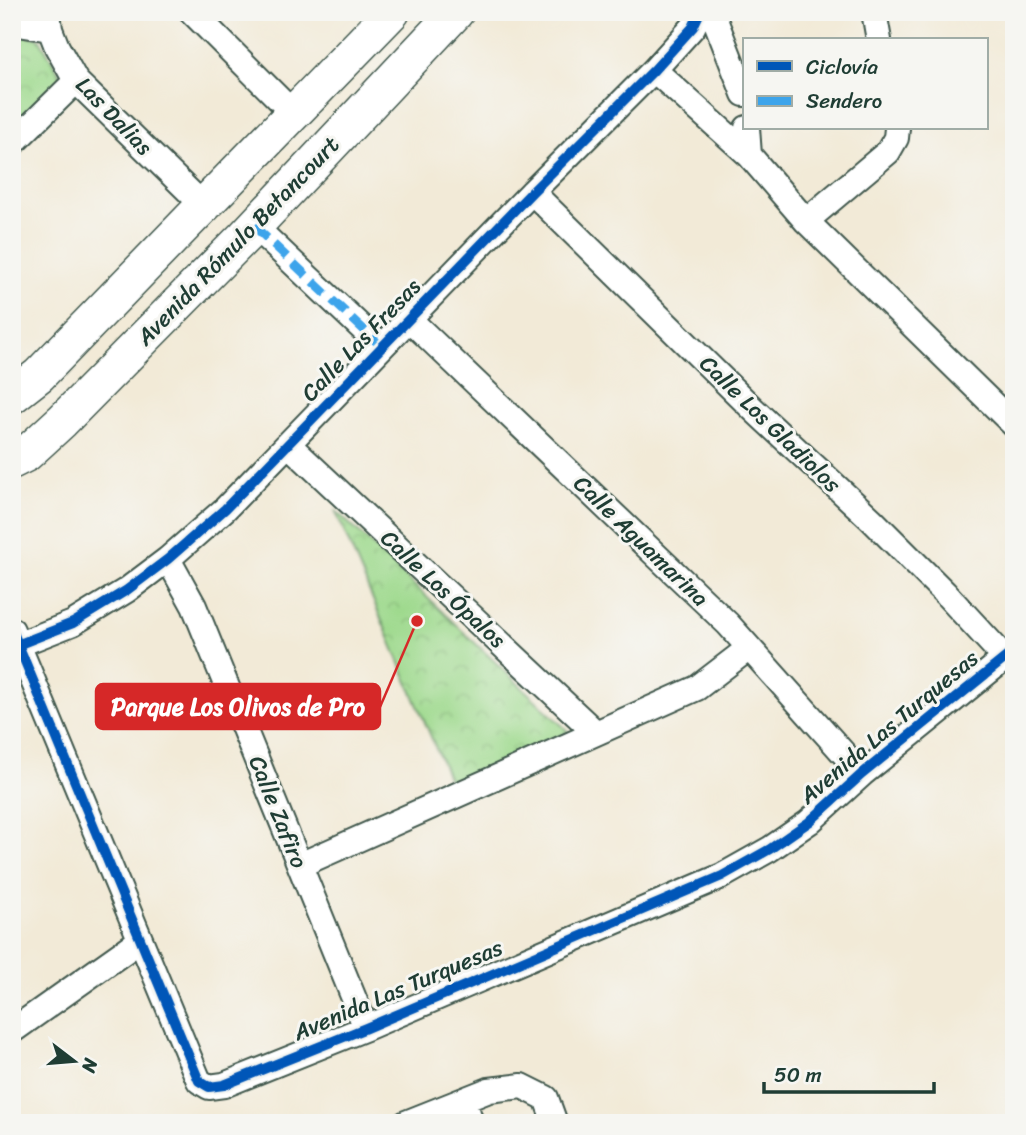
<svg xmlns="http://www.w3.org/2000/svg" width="1026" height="1135" font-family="Sriracha,sans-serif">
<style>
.park{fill:url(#park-crowns);stroke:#5e8b60;stroke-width:2}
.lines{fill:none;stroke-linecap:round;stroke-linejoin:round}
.street-casing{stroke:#3f574c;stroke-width:28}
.secondary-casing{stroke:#3f574c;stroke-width:38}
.street{stroke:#fff;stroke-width:24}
.secondary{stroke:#fff;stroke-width:35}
.quiet{stroke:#3da4eb;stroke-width:9;stroke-dasharray:18 9;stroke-linecap:butt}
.cycleway-casing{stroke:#f6f6f2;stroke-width:15}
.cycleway{stroke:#0057b8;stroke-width:10}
.labels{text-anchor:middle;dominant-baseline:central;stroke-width:6;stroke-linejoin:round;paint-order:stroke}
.street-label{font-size:23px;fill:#1f3d34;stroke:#f6f6f2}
.leader{fill:none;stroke:#d62828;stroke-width:2.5}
.callout-dot{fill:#d62828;stroke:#f6f6f2;stroke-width:2.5}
.callout{fill:#d62828;stroke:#d62828;stroke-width:2.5}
.callout-label{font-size:24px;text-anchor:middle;font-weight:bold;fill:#fff}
</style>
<defs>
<pattern id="park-crowns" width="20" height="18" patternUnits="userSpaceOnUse" patternTransform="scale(1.75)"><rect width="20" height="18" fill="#9dd98c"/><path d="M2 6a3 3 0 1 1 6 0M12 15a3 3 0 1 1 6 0" fill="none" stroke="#87bb79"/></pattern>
</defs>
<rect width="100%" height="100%" fill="#f6f6f2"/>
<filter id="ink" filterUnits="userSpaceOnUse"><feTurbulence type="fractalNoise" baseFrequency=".0143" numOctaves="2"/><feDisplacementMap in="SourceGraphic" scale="14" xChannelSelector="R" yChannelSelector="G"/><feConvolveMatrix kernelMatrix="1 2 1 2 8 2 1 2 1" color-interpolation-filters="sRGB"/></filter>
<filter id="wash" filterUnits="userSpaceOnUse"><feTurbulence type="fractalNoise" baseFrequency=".00686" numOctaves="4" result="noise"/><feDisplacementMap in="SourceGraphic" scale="28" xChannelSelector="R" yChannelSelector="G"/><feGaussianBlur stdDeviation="1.57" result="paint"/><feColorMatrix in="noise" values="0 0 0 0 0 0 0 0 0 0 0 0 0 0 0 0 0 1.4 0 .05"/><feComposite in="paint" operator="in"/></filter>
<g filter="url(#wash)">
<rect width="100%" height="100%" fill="#f2ead7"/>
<path class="park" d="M 12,34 L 39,38 L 63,80 L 12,127 Z
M 335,510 L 569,732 L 451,784 Z"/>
</g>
<g filter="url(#ink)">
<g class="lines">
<defs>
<path id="street" d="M 48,12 L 50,29 L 57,47 L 76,81 L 204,206
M 192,12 L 293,113
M 712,12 L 744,94
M 874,12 L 879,40
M 12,23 L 50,29
M 654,70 L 749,155
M 747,128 L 749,155 L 806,221 L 1014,425
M 12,144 L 76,81
M 532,192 L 754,410 L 871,519 L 945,593 L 1005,658
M 806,221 L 888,152 L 896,138 L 897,128
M 254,226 L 382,347
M 409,319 L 728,624 L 862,774
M 289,445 L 596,733
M 168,559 L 194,606 L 366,1028
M 12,630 L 199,1081 L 209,1087 L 224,1085 L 366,1028 L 722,876 L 770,849 L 809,822 L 862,774 L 1014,651
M 12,647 L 73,623 L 127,590 L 168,559 L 225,509 L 532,192 L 654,70 L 693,27 L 700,12
M 300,865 L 697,688 L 749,648
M 12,1031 L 139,941
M 464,1100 L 471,1123
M 406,1123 L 489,1090 L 522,1086 L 546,1098 L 555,1123"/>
<path id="secondary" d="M 12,396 L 39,375 L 392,12
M 12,461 L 26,454 L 62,421 L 245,236 L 456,12"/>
</defs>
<use href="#street" class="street-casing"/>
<use href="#secondary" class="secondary-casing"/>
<use href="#street" class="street"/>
<use href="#secondary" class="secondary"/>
<path class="quiet" d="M 254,226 L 382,347"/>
<defs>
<path id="cycleway" d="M 12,630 L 199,1081 L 209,1087 L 224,1085 L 366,1028 L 722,876 L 770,849 L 809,822 L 862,774 L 1014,651
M 12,647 L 73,623 L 127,590 L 168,559 L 225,509 L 532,192 L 654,70 L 693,27 L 700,12"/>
</defs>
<use href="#cycleway" class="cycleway-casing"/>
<use href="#cycleway" class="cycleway"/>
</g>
</g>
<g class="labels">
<g class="street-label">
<text transform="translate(114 116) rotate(46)">Las Dalias</text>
<text transform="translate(238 241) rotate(-46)">Avenida Rómulo Betancourt</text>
<text transform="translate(361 340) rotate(-46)">Calle Las Fresas</text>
<text transform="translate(770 424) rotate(44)">Calle Los Gladiolos</text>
<text transform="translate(641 541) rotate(44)">Calle Aguamarina</text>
<text transform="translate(443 589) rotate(43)">Calle Los Ópalos</text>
<text transform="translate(889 727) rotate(-40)">Avenida Las Turquesas</text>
<text transform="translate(278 812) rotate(68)">Calle Zafiro</text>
<text transform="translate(398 990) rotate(-23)">Avenida Las Turquesas</text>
</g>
</g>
<path class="leader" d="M417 621L380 707"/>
<circle class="callout-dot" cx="417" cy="621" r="7"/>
<rect class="callout" x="96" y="684" width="284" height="45" rx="7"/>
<g class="callout-label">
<text x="238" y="715">Parque Los Olivos de Pro</text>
</g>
<rect width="1026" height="1135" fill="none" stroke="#f6f6f2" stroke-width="42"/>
<rect x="743" y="38" width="245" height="91" fill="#f6f6f2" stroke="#a0aca6" stroke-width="2"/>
<rect x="757" y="61" width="35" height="10" fill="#0057b8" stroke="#a0aca6" stroke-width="2"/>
<text x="806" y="74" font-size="21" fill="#1f3d34">Ciclovía</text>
<rect x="757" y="96" width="35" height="10" fill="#3da4eb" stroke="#a0aca6" stroke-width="2"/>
<text x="806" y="108" font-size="21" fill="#1f3d34">Sendero</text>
<g transform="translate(74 1061) rotate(106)" stroke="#f6f6f2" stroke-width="5" paint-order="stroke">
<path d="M0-5L12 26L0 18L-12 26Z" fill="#1f3d34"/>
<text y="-10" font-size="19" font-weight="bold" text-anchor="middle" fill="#1f3d34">N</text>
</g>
<path d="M764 1082v10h170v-10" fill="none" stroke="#1f3d34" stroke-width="3.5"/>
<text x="774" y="1082" font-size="21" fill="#1f3d34" stroke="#f6f6f2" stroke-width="5" paint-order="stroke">50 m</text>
</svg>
